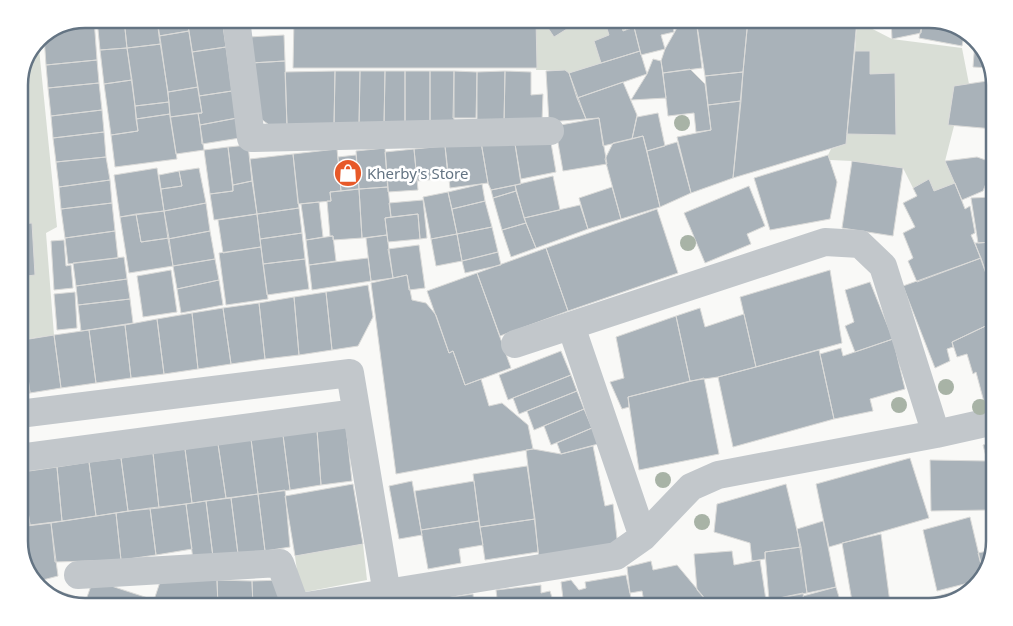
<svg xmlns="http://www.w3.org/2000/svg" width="1013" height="626" font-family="'Noto Sans',sans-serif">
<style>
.green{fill:#d9ded6}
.building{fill:#a9b2b9;stroke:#dbdbd9}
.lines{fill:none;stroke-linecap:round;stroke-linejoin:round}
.minor{stroke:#c2c7cb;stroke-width:28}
.tree{fill:#a8b3a6}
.labels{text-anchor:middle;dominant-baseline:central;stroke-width:5;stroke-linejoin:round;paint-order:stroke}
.poi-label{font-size:15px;fill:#647483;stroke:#fff;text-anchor:start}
.rim{fill:none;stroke:#647483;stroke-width:2.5}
</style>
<rect width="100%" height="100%" fill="#f9f9f7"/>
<path class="green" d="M 536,19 L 637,19 L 623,31 L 601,63 L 569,73 L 565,70 L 536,70 Z
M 857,21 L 892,39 L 962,48 L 969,84 L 954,86 L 948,124 L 954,126 L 945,161 L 955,183 L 934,191 L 929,180 L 913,188 L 903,168 L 852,161 L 830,160 L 828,155 L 831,149 L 846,144 L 847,134 L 896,134 L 895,73 L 870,74 L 870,51 L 855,51 Z
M 38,39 L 57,227 L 46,233 L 54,335 L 19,340 L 19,81 Z
M 363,544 L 367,580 L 300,593 L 295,556 Z"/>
<path class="building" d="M 85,19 L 94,19 L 97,60 L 46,65 L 44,36 Z
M 97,19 L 124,19 L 127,48 L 100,50 Z
M 124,19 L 157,19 L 161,44 L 127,48 Z
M 157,19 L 187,19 L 189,31 L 159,36 Z
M 187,19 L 222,19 L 226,47 L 192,52 Z
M 294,19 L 536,19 L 537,68 L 293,68 Z
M 542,19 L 583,19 L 554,37 Z
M 604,19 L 619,19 L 623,31 L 634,27 L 640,51 L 601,63 L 594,41 L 609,35 Z
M 626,19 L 671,19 L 674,32 L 661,35 L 665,49 L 641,55 L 634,27 L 629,29 Z
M 682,19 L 696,19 L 702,68 L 663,73 L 661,61 L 665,49 Z
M 696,19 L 748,19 L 743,72 L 705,76 Z
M 748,19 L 857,19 L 846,144 L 733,178 Z
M 857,19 L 891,19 L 890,23 L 857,21 Z
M 891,19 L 923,19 L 921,33 L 892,39 Z
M 923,19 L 962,28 L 965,31 L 962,46 L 919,38 Z
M 189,31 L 198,87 L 168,92 L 159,36 Z
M 284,35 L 285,61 L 251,63 L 249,37 Z
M 975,41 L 985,51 L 990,68 L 973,67 Z
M 161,44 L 169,102 L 135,106 L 127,48 Z
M 226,47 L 232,91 L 199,96 L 192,52 Z
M 127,48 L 132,80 L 104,84 L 100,50 Z
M 640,51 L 647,74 L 577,98 L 569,73 Z
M 855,51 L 870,51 L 870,74 L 895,73 L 896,135 L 847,134 Z
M 653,59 L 661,61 L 666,98 L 631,100 L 647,74 Z
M 97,60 L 99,83 L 48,88 L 46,65 Z
M 285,61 L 287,126 L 272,127 L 254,114 L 251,63 Z
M 690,69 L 705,84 L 711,130 L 696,132 L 694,113 L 668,116 L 663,73 Z
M 565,70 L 569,73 L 586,119 L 549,122 L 546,71 Z
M 335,71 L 334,126 L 287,126 L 285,72 Z
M 335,71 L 360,71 L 359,126 L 334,126 Z
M 360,71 L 385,71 L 384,126 L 359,126 Z
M 385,71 L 405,71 L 405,126 L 384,126 Z
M 405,71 L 430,71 L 430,126 L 405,126 Z
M 430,71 L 454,71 L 454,126 L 430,126 Z
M 454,71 L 477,72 L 476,118 L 453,118 Z
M 505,71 L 504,124 L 477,124 L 477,72 Z
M 505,71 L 531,72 L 531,95 L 543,94 L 542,121 L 504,124 Z
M 743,72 L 741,101 L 708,105 L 705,76 Z
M 132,80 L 138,131 L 111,135 L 104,84 Z
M 994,80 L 994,129 L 948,125 L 954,86 Z
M 623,82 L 637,115 L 632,139 L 603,146 L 599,118 L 586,119 L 577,98 Z
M 99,83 L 102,110 L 51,116 L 48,88 Z
M 198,87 L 202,113 L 170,117 L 168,92 Z
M 232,91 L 237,118 L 200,125 L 198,113 L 202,113 L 199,96 Z
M 741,101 L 733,178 L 691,193 L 677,137 L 711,130 L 708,105 Z
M 169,102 L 170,114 L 136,119 L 135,106 Z
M 102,110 L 104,132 L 53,138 L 51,116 Z
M 198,113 L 204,150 L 176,154 L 170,117 Z
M 658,113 L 665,146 L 647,151 L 643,136 L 632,139 L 637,117 Z
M 170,114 L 177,159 L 115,167 L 111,135 L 138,131 L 136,119 Z
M 237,118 L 240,138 L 202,144 L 200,125 Z
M 599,118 L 607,164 L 563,171 L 555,126 Z
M 104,132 L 106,157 L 56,162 L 53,138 Z
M 643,136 L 660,207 L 621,219 L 605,159 L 613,143 Z
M 550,137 L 556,172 L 521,179 L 515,144 Z
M 481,142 L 488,183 L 450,188 L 445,146 Z
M 481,142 L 515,144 L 521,184 L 491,190 L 488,183 Z
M 677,142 L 691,193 L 660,207 L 647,151 Z
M 248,145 L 252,181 L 233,185 L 228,147 Z
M 445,146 L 448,178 L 417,181 L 414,149 Z
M 228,147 L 233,191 L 210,194 L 204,150 Z
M 385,148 L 388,187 L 359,189 L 356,151 Z
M 337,149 L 341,191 L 330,192 L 331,201 L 298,204 L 293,154 Z
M 414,149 L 418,190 L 388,192 L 385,152 Z
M 293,154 L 299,208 L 257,214 L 250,159 Z
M 356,155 L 359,189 L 341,191 L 338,157 Z
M 828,155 L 837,182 L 830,219 L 770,230 L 754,178 Z
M 106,157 L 110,180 L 59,187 L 56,162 Z
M 977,157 L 994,163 L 983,191 L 962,200 L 945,161 Z
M 852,161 L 903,168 L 893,236 L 842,228 Z
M 19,167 L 24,168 L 24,198 L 19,198 Z
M 157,168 L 164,211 L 120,217 L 114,175 Z
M 199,168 L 206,203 L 164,211 L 161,189 L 182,186 L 179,171 Z
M 179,171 L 182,186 L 161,189 L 159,175 Z
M 553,176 L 560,210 L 524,218 L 515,185 Z
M 929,179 L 934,191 L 955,183 L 965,209 L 970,206 L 975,233 L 971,235 L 981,258 L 917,282 L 908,261 L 913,258 L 903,233 L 915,227 L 903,203 L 917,196 L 913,188 Z
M 110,180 L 112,203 L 61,209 L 59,187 Z
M 252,181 L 257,214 L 214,220 L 210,194 L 233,191 L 233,185 Z
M 482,184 L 485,201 L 452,209 L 448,192 Z
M 515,185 L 516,191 L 493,198 L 491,190 Z
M 749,186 L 765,226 L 747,234 L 751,244 L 705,263 L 684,213 Z
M 388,187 L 391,217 L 385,218 L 387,235 L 362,238 L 359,189 Z
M 612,187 L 621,219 L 588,229 L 579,198 Z
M 359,189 L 362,238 L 333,240 L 333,236 L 330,236 L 327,201 L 331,201 L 330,192 Z
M 516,191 L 526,223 L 502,230 L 493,198 Z
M 448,192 L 457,234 L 431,239 L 423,197 Z
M 994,197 L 994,242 L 978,243 L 971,198 Z
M 423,200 L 427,238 L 420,239 L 418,214 L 391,217 L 389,203 Z
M 485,201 L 492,227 L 457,234 L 452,209 Z
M 319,202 L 323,237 L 306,240 L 301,204 Z
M 112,203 L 115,231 L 65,238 L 61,209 Z
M 206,203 L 210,231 L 168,239 L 164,211 Z
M 580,205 L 588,229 L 536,248 L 524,218 Z
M 299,208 L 302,233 L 260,239 L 257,214 Z
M 657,209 L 678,273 L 568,311 L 546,248 Z
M 164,211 L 169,238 L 141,242 L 136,214 Z
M 136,214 L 141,242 L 169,238 L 173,266 L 129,273 L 120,217 Z
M 257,214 L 261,247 L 223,253 L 218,220 Z
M 418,214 L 420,239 L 388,242 L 385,218 Z
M 32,223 L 35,275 L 19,277 L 19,224 Z
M 526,223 L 536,248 L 511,257 L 502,230 Z
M 492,227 L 498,252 L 462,261 L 457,234 Z
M 115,231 L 118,258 L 68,264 L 65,238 Z
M 210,231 L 215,259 L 173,266 L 168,239 Z
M 302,233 L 305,259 L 263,264 L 260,239 Z
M 457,234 L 462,261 L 436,266 L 431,239 Z
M 387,235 L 393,278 L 371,281 L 366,238 Z
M 333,236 L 336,261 L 309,265 L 306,240 Z
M 64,240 L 66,266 L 71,265 L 73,288 L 54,290 L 51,241 Z
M 994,242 L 994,296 L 975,243 Z
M 419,245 L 425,288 L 409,290 L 407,275 L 393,278 L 388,249 Z
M 261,247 L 268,299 L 226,305 L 219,253 Z
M 546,248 L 568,311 L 500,336 L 477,273 Z
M 498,252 L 501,265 L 465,273 L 462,261 Z
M 124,257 L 127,279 L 76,286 L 73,263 Z
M 368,258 L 371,281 L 312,290 L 309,265 Z
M 981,258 L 994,296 L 994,322 L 952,342 L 953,347 L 947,349 L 950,361 L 935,368 L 903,286 Z
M 215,259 L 219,280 L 177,289 L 173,266 Z
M 305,259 L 309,289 L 267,295 L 263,264 Z
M 171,270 L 177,312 L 143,317 L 137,276 Z
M 830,270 L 842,343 L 756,367 L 740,297 Z
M 477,273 L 511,368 L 465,385 L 453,351 L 449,353 L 427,291 Z
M 407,275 L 412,300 L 426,303 L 436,315 L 449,353 L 453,351 L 465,385 L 481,379 L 489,406 L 502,403 L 528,425 L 533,449 L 396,474 L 371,283 Z
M 127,279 L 130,299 L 78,305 L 76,286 Z
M 219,280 L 223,305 L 181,313 L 177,289 Z
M 870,282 L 893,339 L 855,352 L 845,326 L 854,322 L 845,290 Z
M 368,285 L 373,317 L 358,346 L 332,350 L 326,292 Z
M 75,292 L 77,328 L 57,330 L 54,294 Z
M 326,292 L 332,350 L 299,355 L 294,297 Z
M 294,297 L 299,355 L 265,359 L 259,303 Z
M 130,299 L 133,323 L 81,331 L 78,305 Z
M 259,303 L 265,359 L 231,364 L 223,308 Z
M 223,308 L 231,364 L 198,369 L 192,313 Z
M 700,308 L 705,327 L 744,314 L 756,367 L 718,377 L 690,381 L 676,316 Z
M 192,313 L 198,369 L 164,374 L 157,319 Z
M 676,316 L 690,381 L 628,397 L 629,407 L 622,409 L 610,382 L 624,378 L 616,337 Z
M 157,319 L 164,374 L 131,378 L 125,325 Z
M 994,322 L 994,399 L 984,402 L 976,372 L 973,374 L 967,354 L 957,357 L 952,342 Z
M 125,325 L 131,378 L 96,383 L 89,330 Z
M 89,330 L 96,383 L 61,388 L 54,335 Z
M 54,335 L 61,388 L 30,393 L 23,340 Z
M 893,339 L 905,389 L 870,399 L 873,411 L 834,419 L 820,354 L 841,348 L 843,356 Z
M 23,340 L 30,393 L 19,394 L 19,341 Z
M 819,350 L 834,419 L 733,447 L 718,377 Z
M 561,351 L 571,375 L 508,400 L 499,375 Z
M 571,375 L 577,391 L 519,414 L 513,398 Z
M 704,378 L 719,454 L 639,470 L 628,397 Z
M 577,391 L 584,409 L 534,430 L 527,411 Z
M 584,409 L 592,428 L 551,445 L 544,426 Z
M 346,426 L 352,481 L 321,485 L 317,430 Z
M 592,428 L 598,444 L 561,454 L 557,443 Z
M 317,430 L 321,485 L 290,490 L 283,435 Z
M 283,435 L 290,490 L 258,494 L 251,439 Z
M 251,439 L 258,494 L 226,498 L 218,444 Z
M 994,442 L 994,487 L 983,445 Z
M 218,444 L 226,498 L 192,503 L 185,449 Z
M 593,446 L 605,506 L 613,504 L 618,547 L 539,558 L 526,450 L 533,449 L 561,454 Z
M 185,449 L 192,503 L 159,508 L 153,453 Z
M 153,453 L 159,508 L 128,511 L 121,458 Z
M 121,458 L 128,511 L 96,516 L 89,462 Z
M 910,458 L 929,518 L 829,547 L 816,484 Z
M 930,460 L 988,461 L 987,510 L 931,511 Z
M 89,462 L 96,516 L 62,521 L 57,467 Z
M 527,466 L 535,519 L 480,527 L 473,474 Z
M 57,467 L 62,521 L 30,525 L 22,472 Z
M 19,472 L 22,472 L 30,525 L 19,527 Z
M 412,481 L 422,535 L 399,539 L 389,486 Z
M 474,481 L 479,521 L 421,530 L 415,491 Z
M 353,484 L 363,544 L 295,556 L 285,496 Z
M 786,484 L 801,547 L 765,552 L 765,559 L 752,561 L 750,543 L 714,532 L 717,504 Z
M 285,490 L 290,547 L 265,551 L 258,494 Z
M 258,494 L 265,551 L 238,554 L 231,498 Z
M 231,498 L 238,554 L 213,557 L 206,501 Z
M 206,501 L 213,557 L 193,560 L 186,504 Z
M 186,504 L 192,549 L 156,555 L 150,508 Z
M 150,508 L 156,555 L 121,560 L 116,513 Z
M 116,513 L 121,560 L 55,562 L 51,523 Z
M 970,517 L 984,576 L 980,580 L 937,591 L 923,530 Z
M 535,519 L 538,552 L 485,560 L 480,527 Z
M 479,521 L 483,545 L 459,549 L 461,563 L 428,569 L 421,530 Z
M 823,521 L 836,587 L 807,593 L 797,529 Z
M 51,523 L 58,576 L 35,582 L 28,575 L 19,545 L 19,527 Z
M 881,534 L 890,603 L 853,607 L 842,543 Z
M 801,547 L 807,593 L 769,600 L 765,552 Z
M 992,550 L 985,575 L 984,576 L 978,553 Z
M 732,551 L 734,565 L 760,560 L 767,607 L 712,607 L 697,590 L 694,554 Z
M 651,561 L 653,570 L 677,565 L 712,607 L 645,607 L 642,591 L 630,593 L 627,567 Z
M 626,575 L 633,607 L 564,607 L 561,582 L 571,580 L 579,590 L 586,588 L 585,582 Z
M 162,576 L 217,580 L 218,607 L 85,607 L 51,598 L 37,584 L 86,600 L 93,580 L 154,600 Z
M 217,580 L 252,581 L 253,607 L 218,607 Z
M 283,580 L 284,606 L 253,607 L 252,581 Z
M 541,585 L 541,593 L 550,591 L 553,601 L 563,599 L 564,607 L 498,607 L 496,590 Z
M 836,587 L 842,607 L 805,607 L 803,596 Z
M 964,589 L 966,594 L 961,599 L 940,604 L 938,596 Z
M 803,593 L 805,607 L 769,607 L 769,600 Z
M 473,594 L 474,604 L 485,603 L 485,607 L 433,607 L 432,600 Z
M 938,596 L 940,604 L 929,607 L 898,607 Z"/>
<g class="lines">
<path class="minor" d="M 236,19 L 251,138 L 550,131
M 571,326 L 643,537
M 515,344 L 825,242 L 860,244 L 883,266 L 936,434
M 19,414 L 350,373 L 387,594
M 19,458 L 356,413
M 78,575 L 280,563 L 296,607
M 300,607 L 616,556 L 643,537 L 691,487 L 718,475 L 936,434 L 994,421"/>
</g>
<g class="tree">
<circle cx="682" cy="123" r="8"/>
<circle cx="688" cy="243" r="8"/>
<circle cx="946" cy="387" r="8"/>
<circle cx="899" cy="405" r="8"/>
<circle cx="980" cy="407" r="8"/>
<circle cx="663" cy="480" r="8"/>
<circle cx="702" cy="522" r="8"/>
</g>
<defs>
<symbol id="shop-disc" viewBox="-11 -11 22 22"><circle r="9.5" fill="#e75929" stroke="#fff"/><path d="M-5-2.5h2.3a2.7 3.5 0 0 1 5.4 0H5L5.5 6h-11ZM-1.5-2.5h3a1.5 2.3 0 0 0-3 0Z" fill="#fff"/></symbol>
</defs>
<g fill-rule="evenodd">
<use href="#shop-disc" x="332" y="157" width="32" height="32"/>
</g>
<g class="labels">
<g class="poi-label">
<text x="367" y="173">Kherby's Store</text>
</g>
</g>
<path d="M0 0H1013V626H0ZM85 28H929A57 57 0 0 1 986 85V541A57 57 0 0 1 929 598H85A57 57 0 0 1 28 541V85A57 57 0 0 1 85 28Z" fill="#fff" fill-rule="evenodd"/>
<path class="rim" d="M85 28H929A57 57 0 0 1 986 85V541A57 57 0 0 1 929 598H85A57 57 0 0 1 28 541V85A57 57 0 0 1 85 28Z"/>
</svg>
